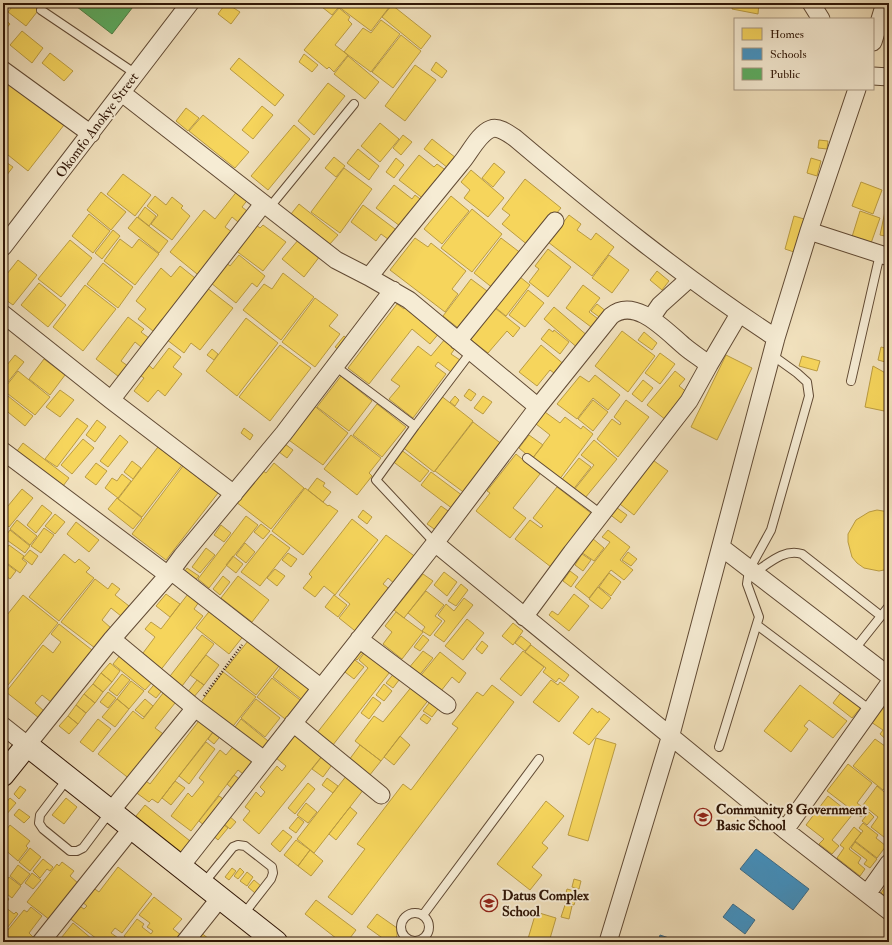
<svg xmlns="http://www.w3.org/2000/svg" width="892" height="945" font-family="'IM FELL Double Pica',serif">
<style>
.homes{fill:#f6d55c;stroke:#bb9c42}
.schools{fill:#4393c3;stroke:#3e6e8b}
.public{fill:#5aae61;stroke:#4e8146}
.lines{fill:none;stroke-linecap:round;stroke-linejoin:round}
.lane-casing{stroke:#614a34;stroke-width:10}
.street-casing{stroke:#614a34;stroke-width:19}
.secondary-casing{stroke:#311707;stroke-width:24}
.path{stroke:#311707;stroke-width:2.5;stroke-dasharray:1 2;stroke-linecap:butt}
.lane{stroke:#f6ecd4;stroke-width:8}
.street{stroke:#f6ecd4;stroke-width:17}
.secondary{stroke:#f6ecd4;stroke-width:22}
.labels{text-anchor:middle;dominant-baseline:central;stroke-width:4;stroke-linejoin:round;paint-order:stroke}
.street-label{font-size:14px;fill:#311707;stroke:#f6ecd4}
.poi-label{font-size:14px;font-weight:bold;fill:#311707;stroke:#f6ecd4;text-anchor:start}
</style>
<rect width="100%" height="100%" fill="#f1e1bd"/>
<filter id="stains"><feTurbulence type="fractalNoise" baseFrequency=".005" numOctaves="4"/><feColorMatrix values="0 0 0 0 .2 0 0 0 0 .09 0 0 0 0 .02 0 0 0 .5 -.17"/></filter>
<radialGradient id="worn" r=".72"><stop offset=".6" stop-color="#630" stop-opacity="0"/><stop offset="1" stop-color="#630" stop-opacity=".3"/></radialGradient>
<path class="homes" d="M 15,3 L 44,3 L 26,26 L 8,12 Z
M 226,3 L 240,12 L 231,24 L 218,14 Z
M 317,3 L 342,3 L 332,15 Z
M 342,3 L 387,3 L 390,6 L 371,31 L 339,7 Z
M 733,3 L 759,3 L 758,14 L 732,9 Z
M 392,5 L 431,36 L 421,49 L 382,17 Z
M 339,8 L 350,17 L 348,20 L 352,24 L 335,45 L 348,55 L 334,72 L 329,67 L 327,69 L 304,50 Z
M 3,18 L 10,24 L 3,32 Z
M 381,20 L 400,34 L 371,72 L 344,52 L 363,28 L 371,33 Z
M 22,31 L 43,48 L 32,63 L 10,45 Z
M 401,35 L 421,51 L 393,88 L 372,72 Z
M 50,53 L 73,71 L 64,81 L 42,63 Z
M 304,54 L 318,65 L 312,72 L 299,62 Z
M 348,56 L 379,82 L 365,99 L 334,74 Z
M 239,58 L 284,95 L 275,106 L 230,69 Z
M 436,62 L 447,71 L 442,78 L 431,70 Z
M 415,65 L 436,80 L 405,121 L 385,106 Z
M 3,77 L 64,125 L 28,171 L 3,151 Z
M 328,83 L 345,96 L 314,135 L 298,121 Z
M 262,106 L 273,115 L 253,139 L 242,130 Z
M 186,108 L 199,118 L 188,131 L 176,121 Z
M 203,115 L 249,152 L 235,168 L 189,131 Z
M 380,123 L 399,139 L 380,162 L 361,146 Z
M 294,125 L 310,139 L 268,190 L 251,176 Z
M 403,135 L 412,142 L 401,155 L 393,148 Z
M 432,139 L 456,158 L 448,168 L 424,149 Z
M 819,140 L 828,141 L 827,149 L 818,148 Z
M 358,149 L 379,166 L 369,180 L 347,163 Z
M 419,155 L 434,167 L 437,164 L 447,171 L 425,200 L 399,180 Z
M 334,157 L 345,166 L 336,177 L 325,168 Z
M 396,158 L 404,165 L 394,178 L 386,172 Z
M 811,158 L 821,161 L 817,176 L 807,173 Z
M 3,160 L 13,167 L 3,180 Z
M 494,163 L 505,172 L 493,187 L 482,178 Z
M 344,168 L 372,189 L 340,233 L 311,212 Z
M 471,170 L 504,198 L 488,217 L 464,198 L 470,190 L 461,182 Z
M 123,174 L 151,195 L 135,216 L 107,194 Z
M 525,179 L 561,208 L 529,246 L 502,224 L 510,215 L 502,209 Z
M 861,182 L 882,190 L 873,214 L 852,206 Z
M 394,185 L 412,199 L 415,195 L 424,202 L 404,229 L 376,208 Z
M 238,190 L 249,198 L 242,207 L 252,215 L 243,226 L 232,217 L 225,227 L 236,235 L 202,278 L 170,252 L 204,210 L 215,219 Z
M 101,192 L 126,212 L 111,230 L 87,210 Z
M 155,196 L 166,205 L 172,197 L 183,206 L 181,208 L 190,216 L 172,240 L 151,224 L 158,215 L 147,206 Z
M 451,196 L 469,211 L 442,244 L 424,229 Z
M 887,202 L 889,202 L 889,237 L 880,235 Z
M 299,204 L 338,235 L 329,245 L 291,214 Z
M 363,205 L 399,232 L 392,242 L 381,234 L 376,241 L 351,222 Z
M 145,207 L 156,216 L 149,226 L 138,217 Z
M 472,209 L 502,234 L 472,272 L 441,248 Z
M 860,211 L 880,218 L 870,246 L 851,240 Z
M 89,214 L 110,231 L 93,253 L 72,236 Z
M 569,215 L 581,224 L 577,230 L 591,240 L 596,233 L 614,247 L 592,276 L 548,242 Z
M 794,216 L 804,219 L 794,252 L 785,249 Z
M 137,217 L 168,241 L 159,253 L 128,228 Z
M 251,221 L 260,228 L 263,225 L 286,242 L 263,271 L 231,247 Z
M 113,230 L 120,236 L 102,259 L 95,253 Z
M 415,238 L 428,247 L 431,243 L 466,271 L 452,289 L 458,294 L 445,312 L 390,270 Z
M 501,238 L 522,254 L 494,289 L 474,273 Z
M 120,239 L 132,248 L 139,239 L 159,254 L 135,285 L 104,261 Z
M 299,239 L 320,256 L 304,277 L 282,259 Z
M 70,240 L 92,258 L 61,297 L 38,279 Z
M 548,249 L 571,267 L 548,297 L 529,282 L 539,269 L 535,266 Z
M 239,255 L 265,276 L 257,287 L 252,283 L 236,303 L 206,279 L 222,259 L 230,266 Z
M 609,255 L 629,270 L 612,293 L 592,278 Z
M 18,260 L 37,275 L 13,305 L 3,298 L 3,279 Z
M 103,263 L 133,287 L 118,308 L 87,284 Z
M 180,266 L 200,282 L 169,324 L 162,319 L 153,331 L 138,319 L 146,309 L 136,301 L 161,268 L 171,277 Z
M 657,271 L 669,281 L 662,290 L 650,280 Z
M 283,273 L 314,297 L 281,340 L 243,310 L 264,284 L 272,289 Z
M 520,277 L 530,285 L 506,316 L 496,308 Z
M 471,279 L 491,294 L 462,331 L 443,316 Z
M 39,283 L 66,305 L 48,327 L 21,305 Z
M 202,284 L 233,308 L 200,350 L 191,343 L 184,353 L 162,336 Z
M 85,285 L 116,309 L 83,351 L 53,327 Z
M 583,285 L 600,298 L 589,312 L 602,322 L 595,330 L 566,308 Z
M 528,290 L 544,303 L 525,327 L 509,315 Z
M 315,298 L 338,315 L 329,326 L 340,334 L 315,367 L 282,342 Z
M 397,304 L 404,309 L 406,306 L 440,332 L 430,344 L 412,329 L 369,384 L 348,368 Z
M 597,304 L 607,312 L 602,319 L 591,311 Z
M 554,307 L 589,337 L 579,349 L 544,319 Z
M 495,308 L 520,328 L 513,337 L 507,331 L 488,353 L 470,339 Z
M 128,317 L 144,329 L 141,332 L 153,341 L 146,351 L 135,342 L 121,361 L 132,369 L 123,380 L 96,359 Z
M 246,318 L 278,343 L 237,396 L 206,371 Z
M 549,329 L 553,332 L 554,330 L 569,342 L 560,354 L 541,339 Z
M 622,331 L 655,356 L 628,392 L 595,366 Z
M 644,332 L 657,343 L 652,350 L 638,340 Z
M 344,336 L 351,342 L 343,353 L 335,347 Z
M 445,339 L 456,347 L 451,354 L 460,360 L 451,372 L 438,362 L 435,366 L 446,374 L 413,418 L 389,399 L 400,386 L 391,380 L 418,346 L 431,356 Z
M 280,345 L 311,368 L 270,421 L 239,397 Z
M 541,345 L 566,366 L 558,376 L 550,370 L 537,386 L 519,372 Z
M 881,347 L 889,349 L 889,363 L 878,360 Z
M 169,348 L 181,357 L 173,367 L 182,374 L 165,396 L 158,390 L 148,402 L 134,391 L 144,378 L 134,371 L 143,360 L 153,369 Z
M 212,349 L 218,354 L 214,360 L 207,355 Z
M 660,353 L 675,364 L 660,384 L 645,373 Z
M 15,355 L 24,362 L 3,388 L 3,370 Z
M 726,355 L 752,368 L 717,440 L 691,427 Z
M 802,356 L 820,361 L 817,371 L 799,366 Z
M 44,359 L 65,375 L 50,395 L 29,379 Z
M 873,366 L 889,375 L 889,412 L 865,407 Z
M 18,371 L 50,397 L 35,415 L 3,390 Z
M 675,371 L 685,379 L 679,386 L 688,393 L 666,420 L 647,405 Z
M 595,375 L 620,395 L 608,410 L 593,398 L 577,419 L 557,404 L 580,376 L 589,382 Z
M 341,376 L 372,401 L 349,431 L 317,407 Z
M 643,380 L 653,388 L 642,402 L 632,394 Z
M 469,389 L 476,394 L 471,401 L 464,396 Z
M 60,390 L 74,400 L 60,417 L 46,407 Z
M 3,392 L 33,416 L 25,426 L 3,408 Z
M 440,395 L 473,421 L 434,472 L 401,446 Z
M 455,396 L 459,400 L 455,406 L 450,402 Z
M 483,396 L 492,402 L 483,414 L 474,408 Z
M 593,400 L 608,412 L 593,431 L 578,419 Z
M 626,400 L 649,417 L 618,457 L 597,439 L 612,419 L 620,425 L 621,423 L 614,417 Z
M 312,404 L 348,433 L 323,465 L 286,438 Z
M 377,404 L 406,427 L 382,457 L 353,435 Z
M 545,412 L 560,423 L 565,417 L 581,429 L 583,426 L 593,434 L 559,480 L 532,459 L 550,435 L 536,424 Z
M 77,418 L 88,426 L 57,467 L 45,459 Z
M 97,420 L 106,427 L 95,442 L 86,435 Z
M 473,422 L 503,445 L 466,494 L 435,471 Z
M 244,428 L 253,435 L 250,440 L 241,433 Z
M 120,435 L 128,442 L 108,467 L 100,461 Z
M 351,435 L 381,458 L 369,473 L 372,476 L 357,495 L 324,469 Z
M 529,435 L 543,445 L 532,459 L 519,448 Z
M 83,439 L 94,448 L 72,474 L 61,465 Z
M 594,440 L 617,459 L 585,498 L 574,490 L 594,465 L 581,455 Z
M 23,443 L 69,478 L 63,486 L 17,451 Z
M 285,444 L 293,450 L 287,458 L 279,452 Z
M 158,447 L 182,465 L 142,517 L 118,499 Z
M 400,449 L 429,471 L 420,482 L 391,460 Z
M 516,454 L 540,474 L 513,508 L 526,518 L 510,538 L 476,511 L 490,493 L 487,491 Z
M 579,458 L 591,467 L 572,491 L 560,482 Z
M 650,458 L 668,471 L 634,515 L 616,501 Z
M 132,461 L 141,468 L 133,479 L 124,472 Z
M 96,463 L 107,471 L 96,485 L 85,477 Z
M 274,463 L 304,488 L 271,529 L 236,502 L 262,470 L 266,473 Z
M 183,466 L 218,493 L 166,560 L 132,534 Z
M 431,472 L 463,496 L 453,509 L 421,485 Z
M 122,474 L 131,481 L 118,498 L 105,488 L 112,478 L 117,481 Z
M 317,478 L 325,483 L 323,486 L 331,492 L 323,502 L 308,490 Z
M 557,487 L 592,514 L 551,567 L 515,539 L 530,520 L 541,528 L 543,526 L 533,518 Z
M 305,488 L 328,506 L 329,505 L 338,511 L 303,555 L 272,531 Z
M 22,489 L 33,498 L 9,527 L 3,522 L 3,512 Z
M 117,498 L 142,518 L 133,529 L 108,509 Z
M 42,505 L 52,513 L 36,533 L 27,525 Z
M 613,505 L 627,515 L 621,523 L 608,513 Z
M 441,506 L 451,513 L 437,531 L 427,524 Z
M 363,510 L 372,517 L 367,524 L 358,517 Z
M 877,510 L 889,512 L 889,569 L 879,571 L 864,568 L 857,563 L 852,557 L 848,542 L 848,534 L 856,520 L 869,512 Z
M 55,514 L 65,522 L 55,534 L 45,526 Z
M 246,516 L 258,525 L 209,588 L 198,579 Z
M 352,519 L 378,540 L 335,595 L 324,586 L 315,597 L 303,588 L 312,577 L 309,574 Z
M 17,520 L 37,536 L 30,545 L 10,529 Z
M 76,522 L 99,540 L 89,552 L 67,534 Z
M 261,524 L 270,531 L 263,539 L 254,532 Z
M 221,525 L 231,533 L 224,542 L 214,535 Z
M 44,528 L 54,535 L 41,553 L 31,546 Z
M 10,530 L 30,546 L 25,553 L 4,538 Z
M 608,530 L 630,547 L 620,560 L 633,570 L 624,580 L 611,570 L 589,598 L 575,587 L 610,542 L 602,537 Z
M 271,534 L 290,548 L 260,586 L 241,572 Z
M 386,535 L 417,558 L 396,585 L 388,578 L 383,584 L 392,591 L 359,634 L 339,618 L 350,604 L 339,595 Z
M 592,538 L 604,548 L 594,561 L 581,552 Z
M 245,543 L 255,552 L 246,563 L 236,555 Z
M 9,545 L 24,556 L 22,559 L 27,563 L 20,573 L 3,560 L 3,553 Z
M 206,548 L 215,555 L 200,573 L 192,567 Z
M 30,550 L 38,556 L 32,565 L 23,558 Z
M 628,552 L 637,559 L 631,566 L 622,560 Z
M 288,553 L 297,559 L 291,567 L 282,560 Z
M 64,554 L 75,563 L 79,559 L 90,568 L 86,572 L 94,578 L 59,621 L 29,597 Z
M 582,554 L 591,560 L 583,571 L 575,565 Z
M 233,556 L 243,564 L 236,573 L 226,565 Z
M 3,561 L 16,571 L 10,579 L 3,574 Z
M 187,568 L 199,576 L 193,583 L 182,575 Z
M 275,569 L 285,576 L 277,586 L 267,578 Z
M 570,571 L 578,577 L 571,587 L 563,581 Z
M 444,572 L 457,582 L 447,596 L 434,585 Z
M 609,573 L 621,582 L 611,596 L 599,587 Z
M 423,574 L 433,581 L 404,618 L 394,610 Z
M 223,576 L 230,582 L 220,595 L 213,589 Z
M 238,576 L 269,600 L 252,622 L 221,598 Z
M 95,579 L 108,589 L 112,583 L 120,589 L 115,595 L 129,606 L 121,616 L 111,608 L 102,620 L 111,628 L 95,648 L 61,622 Z
M 461,584 L 468,590 L 456,606 L 448,601 Z
M 598,587 L 611,598 L 602,609 L 589,599 Z
M 426,591 L 444,605 L 435,616 L 442,621 L 430,636 L 422,631 L 425,627 L 408,613 Z
M 166,594 L 180,604 L 170,617 L 156,606 Z
M 188,594 L 199,602 L 194,609 L 203,616 L 159,672 L 140,657 L 155,637 L 145,629 L 151,622 L 161,629 Z
M 574,594 L 589,606 L 569,631 L 549,615 L 552,611 L 558,615 Z
M 23,595 L 58,623 L 4,690 L 3,689 L 3,620 Z
M 334,595 L 347,605 L 338,617 L 325,607 Z
M 464,598 L 473,605 L 444,642 L 434,635 L 445,621 L 438,615 L 446,604 L 454,611 Z
M 212,608 L 245,634 L 229,654 L 196,628 Z
M 396,612 L 423,632 L 402,659 L 383,644 L 392,632 L 385,626 Z
M 467,619 L 484,633 L 463,660 L 445,646 Z
M 513,623 L 523,631 L 513,645 L 502,636 Z
M 59,624 L 92,650 L 51,702 L 42,695 L 35,703 L 44,711 L 39,718 L 6,692 L 43,645 L 53,653 L 61,642 L 51,634 Z
M 202,635 L 214,644 L 179,690 L 167,680 Z
M 423,635 L 429,640 L 420,651 L 414,647 Z
M 521,636 L 531,644 L 525,651 L 515,643 Z
M 248,641 L 279,666 L 256,695 L 225,670 Z
M 482,641 L 488,646 L 482,654 L 476,649 Z
M 531,645 L 569,675 L 564,682 L 559,678 L 556,682 L 543,672 L 546,668 L 525,652 Z
M 368,647 L 357,660 L 351,655 Z
M 368,648 L 393,668 L 329,750 L 313,738 L 368,668 L 359,660 Z
M 423,651 L 433,658 L 418,677 L 408,669 Z
M 523,651 L 544,667 L 521,696 L 500,679 Z
M 440,652 L 466,673 L 459,683 L 452,677 L 437,696 L 417,680 Z
M 122,653 L 155,679 L 145,690 L 113,664 Z
M 206,655 L 219,665 L 204,685 L 190,675 Z
M 351,657 L 364,667 L 354,679 L 341,669 Z
M 110,663 L 120,671 L 112,682 L 101,673 Z
M 281,667 L 313,692 L 305,702 L 273,677 Z
M 396,671 L 402,676 L 393,688 L 386,683 Z
M 223,672 L 256,697 L 230,730 L 199,705 Z
M 101,673 L 112,682 L 103,692 L 93,684 Z
M 122,674 L 130,680 L 117,696 L 109,690 Z
M 272,678 L 304,703 L 289,722 L 257,697 Z
M 197,680 L 204,685 L 193,698 L 187,693 Z
M 551,680 L 558,685 L 560,682 L 579,697 L 559,722 L 533,702 Z
M 131,681 L 144,691 L 129,709 L 117,699 Z
M 157,681 L 165,687 L 156,698 L 148,692 Z
M 93,684 L 103,692 L 95,703 L 84,694 Z
M 384,684 L 392,691 L 384,701 L 376,695 Z
M 413,685 L 430,698 L 381,761 L 355,741 L 374,716 L 383,722 Z
M 492,685 L 514,702 L 352,915 L 328,897 L 365,849 L 357,844 L 403,784 L 411,790 L 458,728 L 452,724 L 477,692 L 483,696 Z
M 800,685 L 847,721 L 833,738 L 809,720 L 804,726 L 808,729 L 791,752 L 764,731 Z
M 167,688 L 179,698 L 155,728 L 166,736 L 131,780 L 98,754 L 133,711 L 143,719 Z
M 842,691 L 862,706 L 852,718 L 833,703 Z
M 108,692 L 116,698 L 108,708 L 100,702 Z
M 84,694 L 95,703 L 86,713 L 76,705 Z
M 373,697 L 381,703 L 369,719 L 361,713 Z
M 433,698 L 441,705 L 432,717 L 423,711 Z
M 117,699 L 129,709 L 115,727 L 102,717 Z
M 145,699 L 153,706 L 144,717 L 135,710 Z
M 256,699 L 280,718 L 265,737 L 241,718 Z
M 888,701 L 889,702 L 889,742 L 880,734 L 883,730 L 871,722 Z
M 76,705 L 86,713 L 78,724 L 68,716 Z
M 592,708 L 598,713 L 599,711 L 610,719 L 589,745 L 573,733 Z
M 424,714 L 431,719 L 427,724 L 420,719 Z
M 68,716 L 78,724 L 69,734 L 59,726 Z
M 202,717 L 216,728 L 158,803 L 152,799 L 149,802 L 134,791 L 143,779 L 150,784 Z
M 98,719 L 111,729 L 93,752 L 80,742 Z
M 241,719 L 273,745 L 264,756 L 232,731 Z
M 216,728 L 223,733 L 214,744 L 208,739 Z
M 295,734 L 322,756 L 259,834 L 243,820 L 250,811 L 245,807 L 256,792 L 261,797 L 265,792 L 260,787 L 277,766 L 282,771 L 286,766 L 276,758 Z
M 400,736 L 410,745 L 394,765 L 384,757 Z
M 596,738 L 616,744 L 588,841 L 568,835 Z
M 875,739 L 889,749 L 889,763 L 886,767 L 889,769 L 889,782 L 883,790 L 853,766 Z
M 206,742 L 215,749 L 189,784 L 179,776 Z
M 236,743 L 260,761 L 247,777 L 238,770 L 191,831 L 171,816 L 188,793 L 192,797 L 204,782 L 199,778 L 220,750 L 226,755 Z
M 360,745 L 381,761 L 369,776 L 349,760 Z
M 324,754 L 334,762 L 323,777 L 312,769 Z
M 848,764 L 872,783 L 857,803 L 866,810 L 861,817 L 827,791 Z
M 234,775 L 242,781 L 235,791 L 227,784 Z
M 347,775 L 364,789 L 314,853 L 297,839 Z
M 327,778 L 338,786 L 333,793 L 322,785 Z
M 175,781 L 185,788 L 171,805 L 162,798 Z
M 308,783 L 315,789 L 295,814 L 288,808 Z
M 20,786 L 26,790 L 19,799 L 14,794 Z
M 877,786 L 889,796 L 889,841 L 871,827 L 878,817 L 863,805 Z
M 219,796 L 226,801 L 206,827 L 199,821 Z
M 828,796 L 852,815 L 832,840 L 839,846 L 832,854 L 819,844 L 824,839 L 806,825 Z
M 10,798 L 16,803 L 6,815 L 3,812 L 3,806 Z
M 66,798 L 77,807 L 64,824 L 52,815 Z
M 546,801 L 564,816 L 542,843 L 548,848 L 532,867 L 542,875 L 530,890 L 497,864 Z
M 306,803 L 317,812 L 308,823 L 297,815 Z
M 145,805 L 195,845 L 186,856 L 136,816 Z
M 350,807 L 357,813 L 336,840 L 329,834 Z
M 19,809 L 30,817 L 24,823 L 14,815 Z
M 869,812 L 874,817 L 867,825 L 862,821 Z
M 229,816 L 236,822 L 230,829 L 223,823 Z
M 298,817 L 304,822 L 296,833 L 289,828 Z
M 219,821 L 228,828 L 218,840 L 210,833 Z
M 863,823 L 878,835 L 876,838 L 886,846 L 877,858 L 855,841 L 863,831 L 859,828 Z
M 10,825 L 30,841 L 26,846 L 28,848 L 18,861 L 3,848 L 3,834 Z
M 854,827 L 861,833 L 849,849 L 861,858 L 858,863 L 865,869 L 860,876 L 837,858 L 844,848 L 840,845 Z
M 283,830 L 292,837 L 280,852 L 271,844 Z
M 296,840 L 310,850 L 298,866 L 284,855 Z
M 855,842 L 877,859 L 870,868 L 864,864 L 867,860 L 851,848 Z
M 30,848 L 41,857 L 30,871 L 19,862 Z
M 310,850 L 323,861 L 311,876 L 298,866 Z
M 43,859 L 53,867 L 50,871 L 47,869 L 40,878 L 33,871 Z
M 62,862 L 74,871 L 70,876 L 79,884 L 50,920 L 27,902 L 57,864 L 59,866 Z
M 18,865 L 30,874 L 21,885 L 10,876 Z
M 118,867 L 152,894 L 122,933 L 115,928 L 111,933 L 118,938 L 115,942 L 101,942 L 68,917 L 78,905 L 84,909 L 87,906 L 81,901 L 92,887 L 99,892 Z
M 232,868 L 236,871 L 229,880 L 225,877 Z
M 240,868 L 244,872 L 238,879 L 234,876 Z
M 247,872 L 253,877 L 247,886 L 240,881 Z
M 32,873 L 41,880 L 33,889 L 25,883 Z
M 9,877 L 21,886 L 12,898 L 3,891 L 3,886 Z
M 574,879 L 581,881 L 579,889 L 572,887 Z
M 254,880 L 261,886 L 255,893 L 248,887 Z
M 889,882 L 889,899 L 881,893 Z
M 567,889 L 578,892 L 574,905 L 564,902 Z
M 3,895 L 9,899 L 3,907 Z
M 154,897 L 182,919 L 173,929 L 181,935 L 176,942 L 132,942 L 124,936 L 137,919 L 144,924 L 142,927 L 151,934 L 153,931 L 147,927 L 150,923 L 139,915 Z
M 316,900 L 356,930 L 347,942 L 341,942 L 305,914 Z
M 565,905 L 572,906 L 569,919 L 561,917 Z
M 5,907 L 14,914 L 16,912 L 18,914 L 4,932 L 3,910 Z
M 31,907 L 42,916 L 29,933 L 38,942 L 3,942 L 3,936 L 24,910 L 27,912 Z
M 536,912 L 556,918 L 549,942 L 527,942 Z
M 377,914 L 397,928 L 397,936 L 393,942 L 388,942 L 367,927 Z
M 73,923 L 92,939 L 89,942 L 58,942 Z
M 196,929 L 213,942 L 186,942 Z"/>
<path class="schools" d="M 756,849 L 809,889 L 793,910 L 740,869 Z
M 733,904 L 755,920 L 745,934 L 723,917 Z
M 660,935 L 675,940 L 674,942 L 658,942 Z"/>
<path class="public" d="M 72,3 L 136,3 L 112,34 Z"/>
<g class="lines">
<defs>
<path id="lane" d="M 41,10 L 136,74
M 269,208 L 354,104
M 335,366 L 415,426
M 851,381 L 880,254
M 527,458 L 601,514
M 435,543 L 376,480 L 415,426 L 471,352
M 754,573 C 768,564 784,548 802,554 L 881,616
M 757,625 L 869,709
M 854,650 L 889,606
M 719,747 L 759,617 L 747,584 L 749,570 L 771,530 L 809,396 L 807,382 L 797,373 L 772,355
M 68,778 L 40,815 L 39,823 L 43,829 L 70,851 L 77,851 L 83,848 L 110,812
M 203,884 L 233,847 L 238,845 L 245,846 L 272,867 L 273,873 L 271,879 L 243,915
M401 927a14 14 0 1 1 28 0a14 14 0 1 1-28 0Z
M 423,915 L 539,759"/>
<path id="street" d="M 811,3 L 821,19
M 873,42 L 885,3
M 3,70 L 91,134
M 873,76 L 889,77
M 122,93 L 336,260 L 369,277 C 399,238 430,201 461,163 C 470,153 478,134 491,129 C 499,126 509,134 515,138 C 599,209 684,278 776,338
M 809,231 L 889,257
M 3,247 L 190,3
M 3,314 L 111,400 L 234,494
M 651,318 L 660,305 L 690,278
M 458,341 L 555,221
M 111,400 L 263,204
M 538,407 L 611,316 C 635,296 666,331 684,346 C 692,353 701,358 709,365 L 739,314
M 3,451 L 168,575
M 435,543 L 785,830 L 889,911
M 721,547 L 889,676
M 171,571 L 320,687
M 524,617 L 572,552 L 689,401 L 709,365
M 112,639 L 195,708 L 264,760
M 359,639 L 447,705
M 293,723 L 381,795
M 3,726 L 27,745 L 112,639 L 168,575 L 182,556 L 284,433 L 393,290
M 111,811 L 195,708
M 785,830 L 889,684
M 181,866 L 435,543 L 538,407 L 409,300 L 369,277
M 867,894 L 889,863
M 41,942 L 132,828
M 185,942 L 220,898
M 608,942 L 670,738 L 776,338 L 809,231 L 857,89"/>
<path id="secondary" d="M 3,775 L 27,745 L 276,942"/>
</defs>
<use href="#lane" class="lane-casing"/>
<use href="#street" class="street-casing"/>
<use href="#secondary" class="secondary-casing"/>
<path class="path" d="M 204,696 L 242,645"/>
<use href="#lane" class="lane"/>
<use href="#street" class="street"/>
<use href="#secondary" class="secondary"/>
</g>
<defs>
<symbol id="school-ring" viewBox="-11 -11 22 22"><circle r="9.5" fill="#f6ecd4" stroke="#8f2418" stroke-width="1.5"/><path d="M0-5L7-2L0 1L-7-2ZM-4 1L0 2.5L4 1V4Q0 6-4 4Z" fill="#8f2418"/></symbol>
</defs>
<g fill-rule="evenodd">
<use href="#school-ring" x="693" y="807" width="20" height="20"/>
<use href="#school-ring" x="479" y="893" width="20" height="20"/>
</g>
<g class="labels">
<g class="street-label">
<text transform="translate(97 125) rotate(-53)">Okomfo Anokye Street</text>
</g>
<g class="poi-label">
<text x="716" y="809">Community 8 Government<tspan x="716" dy="16">Basic School</tspan></text>
<text x="502" y="895">Datus Complex<tspan x="502" dy="16">School</tspan></text>
</g>
</g>
<rect width="892" height="945" fill="none" stroke="#f1e1bd" stroke-width="16"/>
<rect x="4" y="4" width="884" height="937" fill="none" stroke="#311707" stroke-width="2"/>
<rect x="8" y="8" width="876" height="929" fill="none" stroke="#311707"/>
<rect x="734" y="18" width="140" height="72" fill="#f6ecd4" stroke="#a79782"/>
<rect x="742" y="28" width="20" height="12" fill="#f6d55c" stroke="#a79782"/>
<text x="770" y="38" font-size="12" fill="#311707">Homes</text>
<rect x="742" y="48" width="20" height="12" fill="#4393c3" stroke="#a79782"/>
<text x="770" y="58" font-size="12" fill="#311707">Schools</text>
<rect x="742" y="68" width="20" height="12" fill="#5aae61" stroke="#a79782"/>
<text x="770" y="78" font-size="12" fill="#311707">Public</text>
<rect width="100%" height="100%" filter="url(#stains)"/>
<rect width="100%" height="100%" fill="url(#worn)"/>
</svg>
